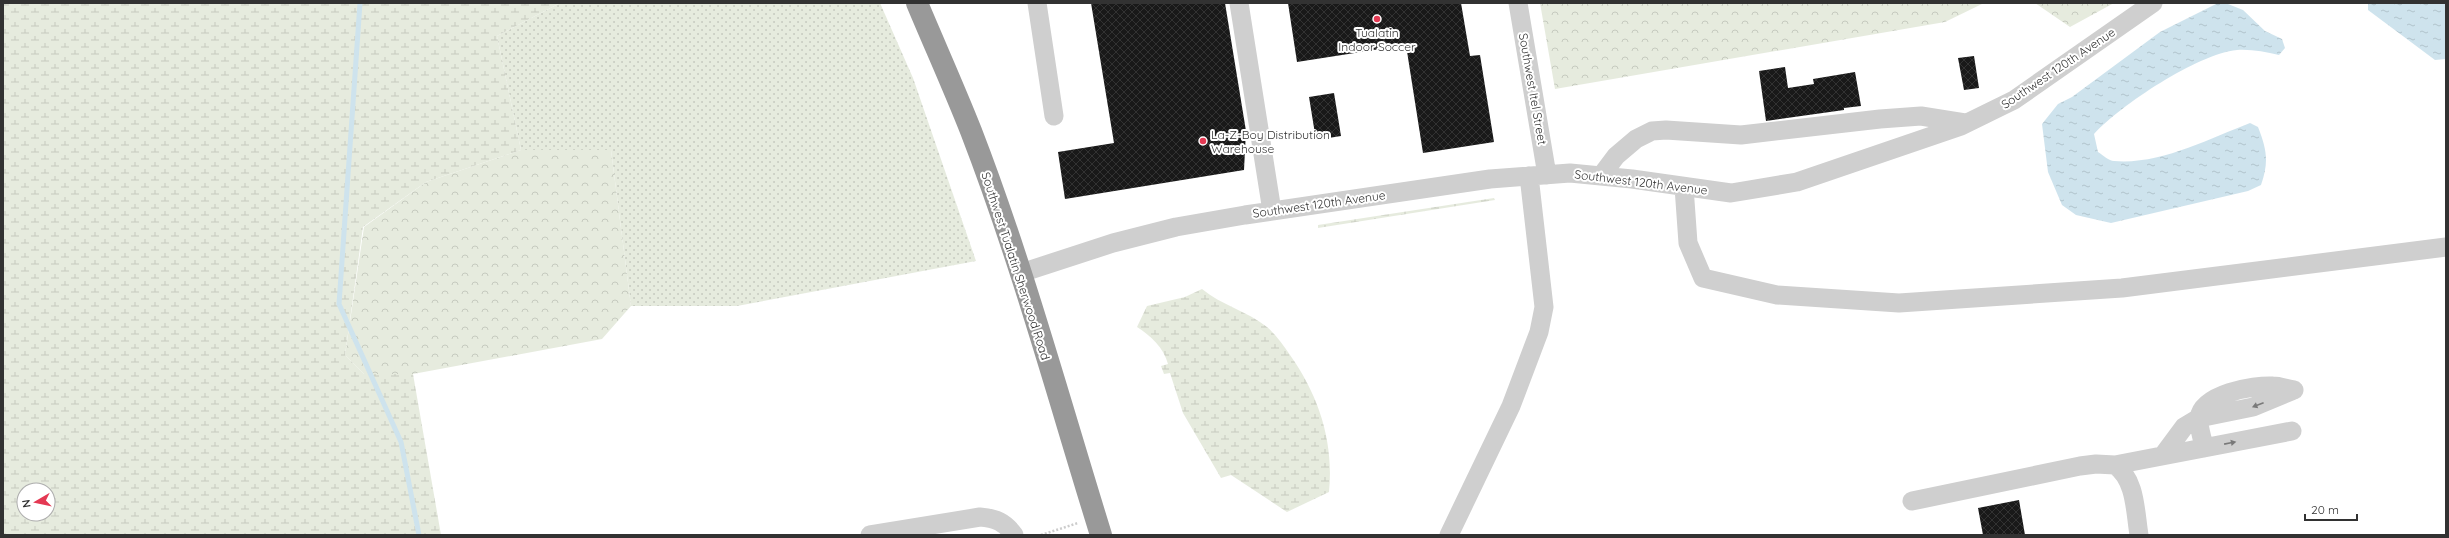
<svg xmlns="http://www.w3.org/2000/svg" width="2449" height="538" font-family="Quicksand,sans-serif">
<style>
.grass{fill:url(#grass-dots)}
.forest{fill:url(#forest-crowns)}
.wetland{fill:url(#wetland-marsh);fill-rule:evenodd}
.water{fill:url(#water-ripples)}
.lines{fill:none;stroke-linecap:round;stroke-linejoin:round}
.stream{stroke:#cee3ed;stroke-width:5}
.building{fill:url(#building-cross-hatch)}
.path{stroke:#ccc;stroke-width:2.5;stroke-dasharray:2 2;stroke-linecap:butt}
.minor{stroke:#cfcfcf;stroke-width:19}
.highway{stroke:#999;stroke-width:22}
.oneway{fill:#797979}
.poi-dot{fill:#e43953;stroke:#fff;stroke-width:1.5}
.labels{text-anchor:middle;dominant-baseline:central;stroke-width:4;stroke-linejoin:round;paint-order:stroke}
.poi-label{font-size:12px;fill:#323232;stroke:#fff}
.street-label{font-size:12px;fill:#323232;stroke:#fff}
</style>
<defs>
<pattern id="grass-dots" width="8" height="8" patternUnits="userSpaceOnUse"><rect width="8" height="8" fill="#e6ebde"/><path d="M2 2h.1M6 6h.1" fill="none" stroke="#c6cabf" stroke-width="1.8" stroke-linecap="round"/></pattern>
<pattern id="forest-crowns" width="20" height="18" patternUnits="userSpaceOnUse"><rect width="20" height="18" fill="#e6ebde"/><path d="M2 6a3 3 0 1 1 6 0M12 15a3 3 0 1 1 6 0" fill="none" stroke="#c6cabf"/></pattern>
<pattern id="wetland-marsh" width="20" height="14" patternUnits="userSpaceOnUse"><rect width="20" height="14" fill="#e6ebde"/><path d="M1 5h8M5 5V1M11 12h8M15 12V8" fill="none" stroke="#c6cabf"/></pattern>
<pattern id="water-ripples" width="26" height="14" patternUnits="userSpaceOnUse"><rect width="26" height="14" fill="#cee3ed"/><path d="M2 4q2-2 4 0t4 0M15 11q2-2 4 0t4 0" fill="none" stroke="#b1c3cc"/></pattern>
<pattern id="building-cross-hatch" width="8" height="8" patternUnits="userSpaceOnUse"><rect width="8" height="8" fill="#191919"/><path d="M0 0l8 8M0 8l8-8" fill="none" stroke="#323232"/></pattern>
</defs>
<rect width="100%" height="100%" fill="#fff"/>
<path class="grass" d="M 560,3 L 880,3 L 913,78 L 976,261 L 737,306 L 631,306 L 611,150 L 521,150 L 497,36 Z"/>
<path class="forest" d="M 1540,3 L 1984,3 L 1945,22 L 1555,89 Z
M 2035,3 L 2114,3 L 2070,27 Z
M 521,150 L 611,150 L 631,306 L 602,339 L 413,374 L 364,374 L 345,355 L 364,227 L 426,182 Z"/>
<path class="wetland" d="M 3,3 L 560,3 L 497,36 L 521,150 L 426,182 L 363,227 L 345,355 L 364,374 L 413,374 L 441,535 L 3,535 ZM 24,490 L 48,490 L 48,514 L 24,514 Z
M 1494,198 L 1495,200 L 1318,228 L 1318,225 Z
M 1202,289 C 1221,305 1247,311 1267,327 C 1276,335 1283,345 1290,355 C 1319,396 1334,442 1329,492 L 1287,512 L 1231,475 L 1221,478 L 1183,413 L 1170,373 L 1164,374 L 1161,366 L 1168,364 C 1164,348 1150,335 1137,327 L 1147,306 L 1185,297 Z"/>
<path class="water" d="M 2368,3 L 2446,3 L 2446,59 L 2435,60 L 2368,10 Z
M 2216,4 L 2228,4 L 2243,10 L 2265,31 L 2282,39 L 2285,48 L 2279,55 C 2265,52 2251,49 2237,50 C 2197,54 2121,105 2094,134 L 2098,152 C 2103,155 2109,161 2114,161 C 2160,165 2208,139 2250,123 L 2258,127 C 2267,150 2269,162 2261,185 L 2248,191 L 2111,223 L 2076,215 L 2062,205 L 2048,172 L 2042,124 L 2058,104 L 2072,97 L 2160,32 Z"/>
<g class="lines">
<path class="stream" d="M 360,3 L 339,304 L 401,442 L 419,535"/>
</g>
<path class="building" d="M 1091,3 L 1225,3 L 1246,131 L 1244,170 L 1065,199 L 1058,152 L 1114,143 Z
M 1288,3 L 1461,3 L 1470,56 L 1480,55 L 1494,142 L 1423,153 L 1406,45 L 1297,62 Z
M 1974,56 L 1979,88 L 1964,90 L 1958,58 Z
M 1785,67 L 1788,88 L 1814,84 L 1813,79 L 1855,72 L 1861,106 L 1844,108 L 1844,110 L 1766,121 L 1759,71 Z
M 1334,93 L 1341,136 L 1316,140 L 1309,97 Z
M 2019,500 L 2025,535 L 1983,535 L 1978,508 Z"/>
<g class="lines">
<path class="path" d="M 1041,535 L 1078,523"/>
<path class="minor" d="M 1037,3 L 1054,116
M 1239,3 L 1272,211
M 1518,3 L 1547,175
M 1601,176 L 1616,156 L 1636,139 L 1652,131 L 1666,130 L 1741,135 L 1880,119 L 1921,116 L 1965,123
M 1684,187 L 1688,243 L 1703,278 L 1777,295 L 1899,303 L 2122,288 L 2446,247
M 1021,273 L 1113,243 L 1176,227 L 1245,215 L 1490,179 L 1570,173 L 1632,179 L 1731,193 L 1797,182 L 1961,126 L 2014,100 L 2153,3
M 2204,448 C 2203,439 2198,427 2199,418 C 2202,394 2253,385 2273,386 C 2280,386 2287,389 2294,390
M 2164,454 L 2184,427 L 2199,418 L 2253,407 L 2294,390
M 2115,465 C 2136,480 2135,511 2139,535
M 1912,501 L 2080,466 L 2096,464 L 2115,465 L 2292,431
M 870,535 L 980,517 C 995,518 1005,522 1014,535
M 1449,535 L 1511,406 L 1539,332 L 1544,307 L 1529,176"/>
<path class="highway" d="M 917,3 C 935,46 954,88 971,131 C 1022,263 1059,400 1101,535"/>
</g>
<defs><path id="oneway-solid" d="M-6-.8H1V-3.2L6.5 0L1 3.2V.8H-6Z"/></defs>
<g class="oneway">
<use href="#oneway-solid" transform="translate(2258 405) rotate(159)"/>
<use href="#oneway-solid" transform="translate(2230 443) rotate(-11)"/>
</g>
<g class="poi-dot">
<circle cx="1377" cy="19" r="4"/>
<circle cx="1203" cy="141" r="4"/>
</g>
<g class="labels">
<g class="poi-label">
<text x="1377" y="32">Tualatin<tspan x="1377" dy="14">Indoor Soccer</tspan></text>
<text x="1211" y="134" text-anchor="start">La-Z-Boy Distribution<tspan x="1211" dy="14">Warehouse</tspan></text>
</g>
<g class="street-label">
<text transform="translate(2058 68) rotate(-34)">Southwest 120th Avenue</text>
<text transform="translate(1533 89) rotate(80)">Southwest Itel Street</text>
<text transform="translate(1641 182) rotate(7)">Southwest 120th Avenue</text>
<text transform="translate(1319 204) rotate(-8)">Southwest 120th Avenue</text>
<text transform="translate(1016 266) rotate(72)">Southwest Tualatin Sherwood Road</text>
</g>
</g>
<rect width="2449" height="538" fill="none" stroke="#323232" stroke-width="8"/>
<g transform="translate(36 502) rotate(261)"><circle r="19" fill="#ffffff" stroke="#adadad"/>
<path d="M0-3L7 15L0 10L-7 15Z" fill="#e43953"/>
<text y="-6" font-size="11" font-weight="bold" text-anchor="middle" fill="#323232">N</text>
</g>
<path d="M2305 514v6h52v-6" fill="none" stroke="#323232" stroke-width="2"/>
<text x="2311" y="514" font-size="12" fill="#323232" stroke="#ffffff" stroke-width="3" paint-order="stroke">20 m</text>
</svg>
